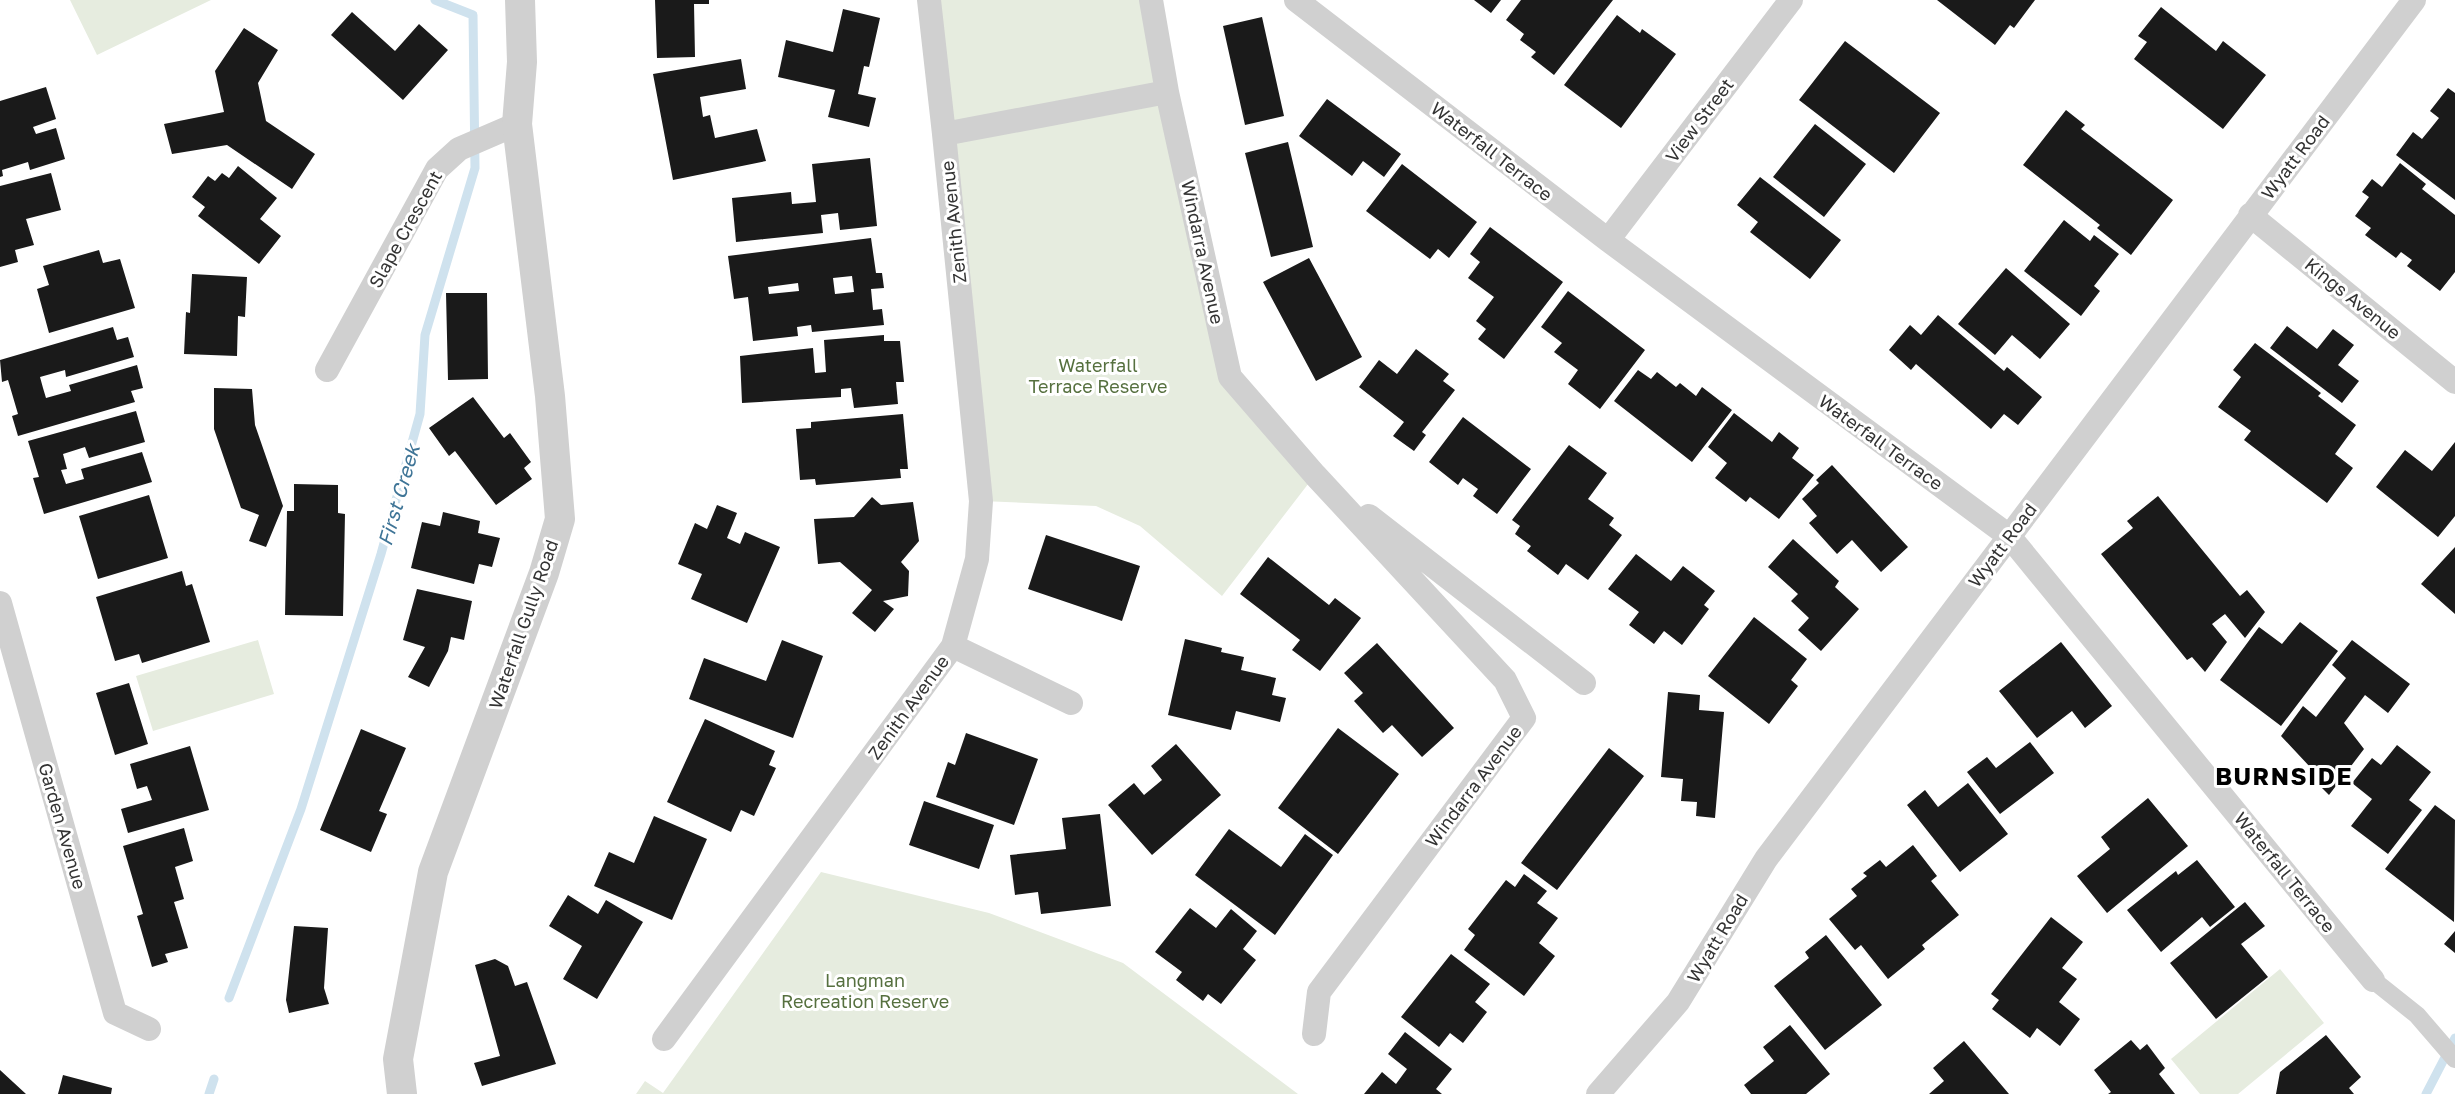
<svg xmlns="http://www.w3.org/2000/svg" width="2455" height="1094" font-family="'Golos Text',sans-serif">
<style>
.green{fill:#e6ecdf}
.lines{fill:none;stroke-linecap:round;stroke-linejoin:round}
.stream{stroke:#cfe2ee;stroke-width:9}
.building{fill:#1a1a1a;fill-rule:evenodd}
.pedestrian{stroke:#d0d0d0;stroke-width:18}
.minor{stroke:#d0d0d0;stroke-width:24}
.tertiary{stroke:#d0d0d0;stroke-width:30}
.labels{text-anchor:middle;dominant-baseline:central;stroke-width:6;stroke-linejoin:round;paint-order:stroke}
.street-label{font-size:18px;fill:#333;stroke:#fff}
.park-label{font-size:18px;fill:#56703f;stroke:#fff}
.water-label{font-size:20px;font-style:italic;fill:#3f7597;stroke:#fff}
.district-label{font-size:24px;font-weight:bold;letter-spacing:1.5px;fill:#000;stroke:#fff}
</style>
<rect width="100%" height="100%" fill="#fff"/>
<path class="green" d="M 70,0 L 211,0 L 97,55 Z
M 934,0 L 1151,0 L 1230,377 L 1315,475 L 1222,596 L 1140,526 L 1096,506 L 981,501 Z
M 258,640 L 274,694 L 153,731 L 136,676 Z
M 821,872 L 989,913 L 1123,963 L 1298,1094 L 636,1094 L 645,1081 L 663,1093 Z
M 2280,969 L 2324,1023 L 2238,1094 L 2200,1094 L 2171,1059 Z"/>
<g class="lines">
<path class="stream" d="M 229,998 L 301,809 L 381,554 L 420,414 L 425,335 L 475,168 L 473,15 L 435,0
M 209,1094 L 214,1079
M 2426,1094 L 2455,1038"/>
</g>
<path class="building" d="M 655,0 L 709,0 L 709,4 L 694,4 L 695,57 L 657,58 Z
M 1474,0 L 1501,0 L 1491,13 Z
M 1521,0 L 1613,0 L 1554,75 L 1531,57 L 1536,52 L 1520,40 L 1524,34 L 1506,20 Z
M 1937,0 L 2035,0 L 2014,28 L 2010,25 L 1995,45 Z
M 2161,7 L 2216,51 L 2223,41 L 2266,75 L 2223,129 L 2134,59 L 2147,42 L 2138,36 Z
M 843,9 L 880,18 L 869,67 L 864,66 L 858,94 L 876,98 L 869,127 L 828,117 L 835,90 L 778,77 L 786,40 L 833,52 Z
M 352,12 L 395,51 L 419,24 L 448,50 L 403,100 L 331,35 Z
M 1617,15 L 1640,33 L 1642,29 L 1676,54 L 1621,128 L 1564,85 Z
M 1262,17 L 1284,116 L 1245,125 L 1223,26 Z
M 244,28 L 278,50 L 258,83 L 266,121 L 315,154 L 292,189 L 227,145 L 172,154 L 164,124 L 224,112 L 215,71 Z
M 1845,41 L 1940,113 L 1894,173 L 1799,100 Z
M 741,59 L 746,89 L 700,97 L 703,117 L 710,115 L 715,138 L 757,129 L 766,161 L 673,180 L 653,74 Z
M 46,87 L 56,119 L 33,127 L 36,134 L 56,128 L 65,159 L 30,170 L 28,162 L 2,170 L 3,176 L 0,177 L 0,101 Z
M 2448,88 L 2455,93 L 2455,200 L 2396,155 L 2413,132 L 2422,139 L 2431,128 L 2439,118 L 2430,111 Z
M 1327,99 L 1401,154 L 1384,177 L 1363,161 L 1352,176 L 1299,136 Z
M 2066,110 L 2085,125 L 2081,129 L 2173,200 L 2131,255 L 2097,228 L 2100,225 L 2023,165 Z
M 1815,124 L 1866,164 L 1824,217 L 1773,177 Z
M 1288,142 L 1313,247 L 1271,257 L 1245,153 Z
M 870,158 L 877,226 L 840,230 L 838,213 L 821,215 L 823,233 L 736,242 L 732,198 L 791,192 L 792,204 L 816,202 L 812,164 Z
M 2400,163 L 2426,184 L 2422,189 L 2455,215 L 2455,272 L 2440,291 L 2407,266 L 2412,260 L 2401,252 L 2396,258 L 2365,235 L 2371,228 L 2355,216 L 2369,197 L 2362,192 L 2372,179 L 2382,187 Z
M 1402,164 L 1477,222 L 1449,258 L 1438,249 L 1430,259 L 1366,211 Z
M 238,166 L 277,198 L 260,219 L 281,236 L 259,264 L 198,216 L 205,207 L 192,197 L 208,176 L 215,181 L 222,173 L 229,178 Z
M 51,173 L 61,210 L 26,219 L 34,245 L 15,250 L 18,262 L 0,267 L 0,186 Z
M 1760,177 L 1841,240 L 1810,279 L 1750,232 L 1758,222 L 1737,205 Z
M 2064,220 L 2090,241 L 2094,235 L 2119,254 L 2094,286 L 2100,291 L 2081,316 L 2024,271 Z
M 1490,227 L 1563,282 L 1504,359 L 1478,339 L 1486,329 L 1476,321 L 1494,297 L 1468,278 L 1480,262 L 1470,254 Z
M 871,238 L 876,273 L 882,273 L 884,288 L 871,289 L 873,310 L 882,309 L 884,325 L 812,332 L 811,325 L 797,327 L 798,336 L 753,341 L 748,297 L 734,299 L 728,256 ZM 852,276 L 854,292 L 835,294 L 833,278 ZM 798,283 L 799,291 L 769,294 L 768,287 Z
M 99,250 L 103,263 L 120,259 L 135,308 L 49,333 L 37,289 L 49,285 L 43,266 Z
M 1309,258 L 1362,357 L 1316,381 L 1263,282 Z
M 2006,268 L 2070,324 L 2040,359 L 2012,335 L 1995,355 L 1958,324 Z
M 192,274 L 247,277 L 245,317 L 238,316 L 237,356 L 184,354 L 186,312 L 190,313 Z
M 1568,291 L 1645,350 L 1600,409 L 1568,384 L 1578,370 L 1554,352 L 1562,343 L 1541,327 Z
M 446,293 L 487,293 L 488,379 L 448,380 Z
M 1938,315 L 2004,371 L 2007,367 L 2042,397 L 2018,425 L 2004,414 L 1991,429 L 1916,364 L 1911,370 L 1889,350 L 1910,325 L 1921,335 Z
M 2287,326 L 2317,349 L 2333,329 L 2354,345 L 2338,365 L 2359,381 L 2342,403 L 2270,348 Z
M 113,327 L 117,340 L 128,337 L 134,357 L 66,377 L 65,370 L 40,377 L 43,388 L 46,398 L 71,391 L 69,385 L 137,365 L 143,388 L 131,391 L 135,402 L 18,436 L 12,416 L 18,414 L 8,380 L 2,382 L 0,360 Z
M 884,335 L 884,341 L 900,341 L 904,382 L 896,382 L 898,404 L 854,408 L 851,388 L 841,389 L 841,397 L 742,403 L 740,356 L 813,348 L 815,373 L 826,372 L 824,340 Z
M 2255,343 L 2321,393 L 2318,396 L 2356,425 L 2335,454 L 2353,468 L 2327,503 L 2244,440 L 2251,431 L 2218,407 L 2241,377 L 2233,370 Z
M 1416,349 L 1449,374 L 1443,381 L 1455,390 L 1422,432 L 1426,435 L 1414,451 L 1393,436 L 1404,422 L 1359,387 L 1379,360 L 1397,374 Z
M 1638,370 L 1651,379 L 1657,372 L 1676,387 L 1680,383 L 1696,396 L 1702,387 L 1732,410 L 1692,462 L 1614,401 Z
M 214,388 L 252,389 L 255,425 L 283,506 L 266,547 L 249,541 L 259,515 L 241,508 L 214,429 Z
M 473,397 L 504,438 L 510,433 L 531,462 L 524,468 L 532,479 L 496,505 L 455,451 L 449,456 L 429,428 Z
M 136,411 L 145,442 L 89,458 L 85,447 L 63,454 L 67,469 L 61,470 L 66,484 L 84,479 L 81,469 L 142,452 L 152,482 L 44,514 L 33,478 L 39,477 L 28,441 Z
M 1734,413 L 1772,442 L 1779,432 L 1799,448 L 1792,458 L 1814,475 L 1779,519 L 1750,497 L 1746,502 L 1715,478 L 1727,463 L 1708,447 Z
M 903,414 L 908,469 L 900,469 L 901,478 L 816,485 L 815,479 L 800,480 L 796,429 L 811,428 L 811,422 Z
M 1463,417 L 1531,469 L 1497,514 L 1473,496 L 1478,489 L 1463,478 L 1458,485 L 1429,462 Z
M 2455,442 L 2455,516 L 2438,537 L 2376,487 L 2405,450 L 2432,471 Z
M 1569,445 L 1607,473 L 1588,499 L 1614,518 L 1609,525 L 1622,535 L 1588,580 L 1566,564 L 1558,575 L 1527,551 L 1531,546 L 1515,534 L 1520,526 L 1512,520 Z
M 1832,465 L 1908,547 L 1881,572 L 1852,540 L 1837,554 L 1809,523 L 1817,516 L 1802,499 L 1819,483 L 1816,480 Z
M 294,484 L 338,485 L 338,513 L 345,514 L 343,616 L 285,615 L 287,511 L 294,511 Z
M 149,495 L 168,558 L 98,579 L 79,516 Z
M 2158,496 L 2240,596 L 2247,590 L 2265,612 L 2245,638 L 2225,614 L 2212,624 L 2227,642 L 2205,672 L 2192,657 L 2187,660 L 2101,554 L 2133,528 L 2127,521 Z
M 872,497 L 881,505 L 913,502 L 919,541 L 901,562 L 909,571 L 908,596 L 883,601 L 894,609 L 875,632 L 852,613 L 872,590 L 840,562 L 818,564 L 814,519 L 854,517 Z
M 717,505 L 737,513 L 727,538 L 740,544 L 745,532 L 780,547 L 747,623 L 691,599 L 702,574 L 678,564 L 695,523 L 707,529 Z
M 443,512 L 480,521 L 478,533 L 500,538 L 492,567 L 479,564 L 474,584 L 411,568 L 422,522 L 440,526 Z
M 1046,535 L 1140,566 L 1122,621 L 1028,589 Z
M 1793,539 L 1839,581 L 1835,587 L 1859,609 L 1821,651 L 1798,630 L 1809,618 L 1791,601 L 1798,594 L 1768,567 Z
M 2455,547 L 2455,614 L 2421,584 Z
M 1636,554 L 1671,581 L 1683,566 L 1715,591 L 1704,605 L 1709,609 L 1682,645 L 1664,631 L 1654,644 L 1629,625 L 1639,612 L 1608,589 Z
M 1268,557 L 1329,605 L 1335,598 L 1361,618 L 1320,671 L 1292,650 L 1300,640 L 1240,594 Z
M 182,571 L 186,586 L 192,584 L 210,642 L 142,663 L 139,654 L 115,661 L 96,597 Z
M 417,589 L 472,601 L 464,640 L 451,637 L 448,651 L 429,687 L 408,677 L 425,647 L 403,640 Z
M 1754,617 L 1807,659 L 1791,680 L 1798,686 L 1769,724 L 1708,676 Z
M 2300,622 L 2338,651 L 2281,726 L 2220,680 L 2259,627 L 2282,644 Z
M 1185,639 L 1222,648 L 1221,652 L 1244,657 L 1241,670 L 1276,678 L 1272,695 L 1286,698 L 1280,722 L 1236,711 L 1231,730 L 1168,715 Z
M 782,640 L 823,656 L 793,738 L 689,699 L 704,658 L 766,681 Z
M 2352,640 L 2410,684 L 2388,713 L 2365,695 L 2344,723 L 2364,749 L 2329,795 L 2307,773 L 2311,768 L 2281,736 L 2303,706 L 2316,717 L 2346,678 L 2332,665 Z
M 2061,642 L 2112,706 L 2085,728 L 2072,711 L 2037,738 L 1999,691 Z
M 1377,643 L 1454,728 L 1422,757 L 1392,725 L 1383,733 L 1354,701 L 1363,693 L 1344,673 Z
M 129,683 L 148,744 L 115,755 L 96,693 Z
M 1668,692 L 1700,695 L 1699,710 L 1724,712 L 1715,818 L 1696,816 L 1697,802 L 1681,801 L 1683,779 L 1661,777 Z
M 705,719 L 775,751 L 769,765 L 776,768 L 754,816 L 741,810 L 731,832 L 667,802 Z
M 1338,728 L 1399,774 L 1338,854 L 1278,808 Z
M 361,729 L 406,748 L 379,811 L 387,814 L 371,852 L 320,830 Z
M 966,733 L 1038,759 L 1014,825 L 936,797 L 948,762 L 955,765 Z
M 2030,742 L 2054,773 L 2000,814 L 1967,772 L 1987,757 L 1996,768 Z
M 1176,744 L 1221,795 L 1152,855 L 1108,805 L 1134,783 L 1144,795 L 1162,780 L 1151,766 Z
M 2397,745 L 2431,772 L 2409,800 L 2422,810 L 2388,854 L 2351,826 L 2372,799 L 2352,783 L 2372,758 L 2381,765 Z
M 190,746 L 209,810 L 128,833 L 121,809 L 152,800 L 147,786 L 137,789 L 130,764 Z
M 1609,748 L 1644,776 L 1557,890 L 1521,863 Z
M 1968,783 L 2008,834 L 1960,872 L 1907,805 L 1925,790 L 1938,807 Z
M 2148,798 L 2188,846 L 2107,913 L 2077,876 L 2110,849 L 2101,837 Z
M 924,801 L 994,825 L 979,869 L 909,845 Z
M 2435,805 L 2455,820 L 2454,922 L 2385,869 Z
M 1100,814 L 1111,906 L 1041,914 L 1038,892 L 1015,895 L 1010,855 L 1066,849 L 1062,818 Z
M 654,816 L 707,839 L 672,920 L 594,886 L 609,852 L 634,863 Z
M 184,828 L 193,861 L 175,867 L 184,899 L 174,902 L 188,948 L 165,954 L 168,962 L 152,967 L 137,916 L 143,914 L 123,846 Z
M 1229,829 L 1281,867 L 1305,834 L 1333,855 L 1275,935 L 1195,875 Z
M 1913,845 L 1937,876 L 1931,881 L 1959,915 L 1922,945 L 1925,949 L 1888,979 L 1861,945 L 1855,950 L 1829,919 L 1857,896 L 1851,889 L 1867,876 L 1863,873 L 1880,860 L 1886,867 Z
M 2197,860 L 2235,907 L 2210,927 L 2202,917 L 2161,952 L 2127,910 L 2176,871 L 2178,875 Z
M 1524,874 L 1547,891 L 1537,903 L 1558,918 L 1539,943 L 1555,956 L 1524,996 L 1464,950 L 1475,935 L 1468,929 L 1506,880 L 1515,887 Z
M 568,895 L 598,914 L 606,900 L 643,922 L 597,999 L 563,979 L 582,946 L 549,926 Z
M 2245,902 L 2265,926 L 2241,944 L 2268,977 L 2216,1019 L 2170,963 Z
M 1190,908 L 1216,928 L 1231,909 L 1257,931 L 1243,949 L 1256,960 L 1221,1004 L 1208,994 L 1203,1001 L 1176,980 L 1182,972 L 1155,952 Z
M 2051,917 L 2083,942 L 2062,968 L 2077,979 L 2059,1002 L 2080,1019 L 2060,1046 L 2037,1028 L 2030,1038 L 1992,1009 L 1999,1000 L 1991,994 Z
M 294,926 L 328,928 L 324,988 L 329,1004 L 289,1013 L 286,1000 Z
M 2455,931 L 2455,953 L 2444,944 Z
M 1826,935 L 1882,1005 L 1825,1050 L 1774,986 L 1809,958 L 1805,952 Z
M 1451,954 L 1490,984 L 1475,1002 L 1487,1012 L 1463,1043 L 1450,1033 L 1439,1047 L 1401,1017 Z
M 495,959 L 508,966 L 515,986 L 527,982 L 556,1064 L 482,1086 L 474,1063 L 500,1056 L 475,965 Z
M 1790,1025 L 1830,1074 L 1806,1094 L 1751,1094 L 1744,1085 L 1774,1061 L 1763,1047 Z
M 1405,1032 L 1452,1069 L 1436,1089 L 1442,1094 L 1364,1094 L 1382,1072 L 1396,1084 L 1407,1069 L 1388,1054 Z
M 2326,1035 L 2361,1077 L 2349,1088 L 2354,1094 L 2276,1094 L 2280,1072 Z
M 2131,1040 L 2140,1050 L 2147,1044 L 2165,1068 L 2159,1074 L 2175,1094 L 2108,1094 L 2111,1092 L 2094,1070 Z
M 1964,1041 L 2009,1094 L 1929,1094 L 1944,1081 L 1933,1068 Z
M 0,1070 L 26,1094 L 0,1094 Z
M 63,1075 L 112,1088 L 111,1094 L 58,1094 Z"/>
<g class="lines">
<path class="pedestrian" d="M 2373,980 L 2417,1015 L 2455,1059"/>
<path class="minor" d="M 929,0 L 944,134
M 1151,0 L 1167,92 L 1230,377 L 1315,475 L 1505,680 L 1524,718 L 1319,992 L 1314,1034
M 1296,0 L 1608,240 L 2009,536 L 2373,980
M 2250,215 L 2455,382
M 1608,240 L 1791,0
M 327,370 L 437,169 L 459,149 L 517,124
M 1369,516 L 1584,683
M 0,603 L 115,1013 L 149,1029
M 953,646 L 1071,703
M 664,1039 L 953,646 L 977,559 L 981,501 L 944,134 L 1167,92
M 1598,1094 L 1678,1002 L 1766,859 L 2414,0"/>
<path class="tertiary" d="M 402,1094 L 398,1059 L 433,872 L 544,573 L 560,519 L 550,396 L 517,124 L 522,62 L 520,0"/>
</g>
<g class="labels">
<g class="street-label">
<text transform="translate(1699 120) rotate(-53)">View Street</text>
<text transform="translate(1492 151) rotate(38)">Waterfall Terrace</text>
<text transform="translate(2295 157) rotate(-53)">Wyatt Road</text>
<text transform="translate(953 222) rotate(-96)">Zenith Avenue</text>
<text transform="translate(405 229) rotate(-61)">Slape Crescent</text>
<text transform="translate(1203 252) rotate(78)">Windarra Avenue</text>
<text transform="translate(2353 298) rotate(39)">Kings Avenue</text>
<text transform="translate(1881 442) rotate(36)">Waterfall Terrace</text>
<text transform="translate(2002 545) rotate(-53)">Wyatt Road</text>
<text transform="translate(523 624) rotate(-71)">Waterfall Gully Road</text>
<text transform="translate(908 707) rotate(-54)">Zenith Avenue</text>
<text transform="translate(1473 786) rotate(-53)">Windarra Avenue</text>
<text transform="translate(63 826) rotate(74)">Garden Avenue</text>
<text transform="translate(2285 872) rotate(51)">Waterfall Terrace</text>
<text transform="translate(1717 938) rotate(-59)">Wyatt Road</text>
</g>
<g class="park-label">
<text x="1098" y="365">Waterfall<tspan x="1098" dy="21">Terrace Reserve</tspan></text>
<text x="865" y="980">Langman<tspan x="865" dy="21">Recreation Reserve</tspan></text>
</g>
<g class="water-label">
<text transform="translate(398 495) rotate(-74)">First Creek</text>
</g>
<g class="district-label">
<text x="2284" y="775">BURNSIDE</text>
</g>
</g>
</svg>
